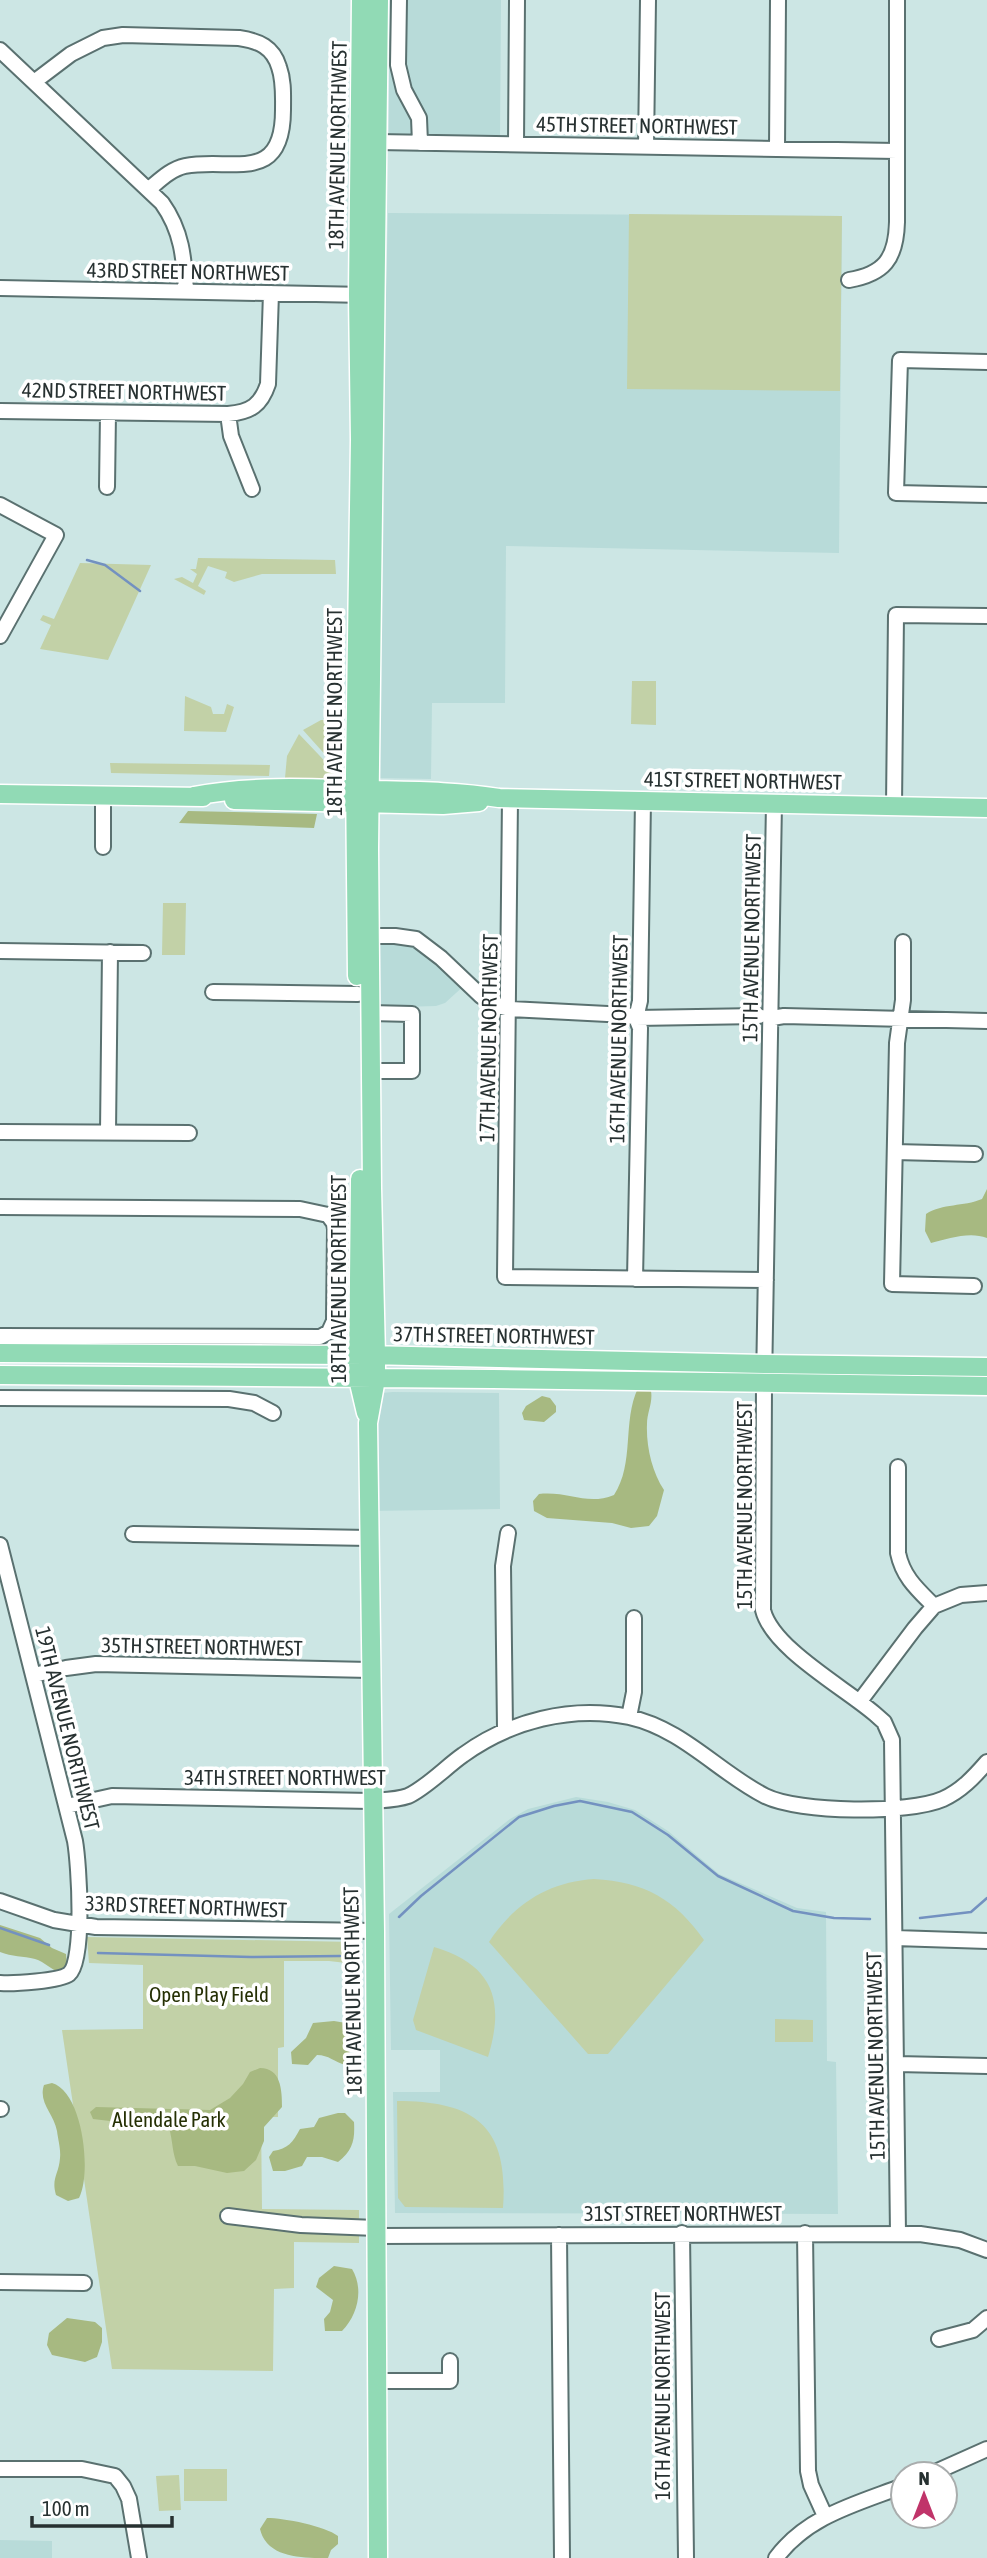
<svg xmlns="http://www.w3.org/2000/svg" width="987" height="2558" font-family="'Asap Condensed',sans-serif">
<style>
.built{fill:#b8dbd9}
.green{fill:#c2d1a7}
.forest{fill:#a7b981}
.lines{fill:none;stroke-linecap:round;stroke-linejoin:round}
.stream{stroke:#7391c0;stroke-width:2.5}
.minor-casing{stroke:#5a7170;stroke-width:18}
.major-casing{stroke:#fff;stroke-width:21}
.minor{stroke:#fff;stroke-width:14}
.major{stroke:#91dab5;stroke-width:18}
.labels{text-anchor:middle;dominant-baseline:central;stroke-width:7;stroke-linejoin:round;paint-order:stroke}
.street-label{font-size:21px;fill:#273131;stroke:#fff}
.park-label{font-size:21px;fill:#253004;stroke:#fff}
</style>
<rect width="100%" height="100%" fill="#cce6e4"/>
<path class="built" d="M 389,0 L 501,0 L 500,138 L 389,135 Z
M 388,213 L 842,216 L 839,553 L 506,546 L 505,703 L 432,703 L 431,779 L 377,778 L 379,545 Z
M 357,936 L 405,937 L 467,983 L 445,1003 L 436,1006 L 364,1008 Z
M 393,1392 L 499,1393 L 500,1509 L 370,1511 L 368,1394 Z
M 576,1797 L 608,1802 L 635,1810 L 668,1831 L 719,1874 L 797,1908 L 826,1912 L 827,2061 L 836,2062 L 838,2214 L 395,2213 L 393,2092 L 440,2092 L 440,2050 L 391,2050 L 389,1914 L 510,1819 L 528,1809 Z
M 0,2540 L 52,2541 L 52,2558 L 0,2558 Z"/>
<path class="green" d="M 629,214 L 842,216 L 840,391 L 627,389 Z
M 198,558 L 335,560 L 336,574 L 262,574 L 234,582 L 225,578 L 227,572 L 208,566 L 198,586 L 206,591 L 204,595 L 174,579 L 182,577 L 193,583 L 197,574 L 190,569 L 196,569 Z
M 80,563 L 151,565 L 108,660 L 40,649 L 51,625 L 40,620 L 43,615 L 54,619 Z
M 632,681 L 656,681 L 656,725 L 631,724 Z
M 185,696 L 211,707 L 213,714 L 224,714 L 227,704 L 234,707 L 226,732 L 184,731 Z
M 341,719 L 342,769 L 338,769 L 303,730 L 321,720 Z
M 299,734 L 338,775 L 338,779 L 285,778 L 287,756 Z
M 110,763 L 270,765 L 269,776 L 111,773 Z
M 163,903 L 186,903 L 185,955 L 162,955 Z
M 594,1879 C 645,1882 675,1899 704,1940 L 608,2054 L 588,2054 L 489,1942 C 514,1904 548,1882 594,1879 Z
M 87,1937 L 355,1942 L 355,1964 L 329,1961 L 284,1961 L 284,2047 L 278,2048 L 278,2117 L 261,2117 L 262,2209 L 359,2210 L 359,2243 L 294,2242 L 294,2288 L 274,2289 L 273,2371 L 112,2369 L 62,2030 L 143,2029 L 143,1965 L 89,1963 Z
M 434,1947 C 494,1965 505,2001 488,2057 L 416,2030 L 413,2020 Z
M 775,2019 L 813,2020 L 813,2042 L 775,2042 Z
M 397,2101 C 475,2101 509,2126 503,2208 L 405,2207 L 398,2198 Z
M 184,2469 L 227,2469 L 227,2501 L 184,2501 Z
M 179,2475 L 181,2510 L 159,2511 L 156,2476 Z"/>
<path class="forest" d="M 188,811 L 317,814 L 314,828 L 179,823 Z
M 987,1189 L 987,1238 C 969,1231 948,1239 931,1243 L 925,1231 L 926,1214 C 943,1203 963,1207 982,1199 Z
M 643,1387 L 651,1391 C 653,1403 647,1412 647,1424 C 646,1446 652,1472 664,1490 L 657,1516 L 649,1526 L 631,1528 L 612,1523 L 547,1518 L 534,1511 L 533,1501 L 539,1494 C 569,1491 587,1506 614,1495 C 635,1463 622,1422 638,1388 Z
M 542,1396 L 550,1398 L 556,1406 L 556,1412 L 544,1422 L 524,1420 L 522,1413 L 526,1406 Z
M 0,1925 L 40,1938 L 52,1948 L 66,1954 L 67,1966 L 61,1973 C 51,1970 45,1962 35,1959 C 23,1956 12,1957 0,1952 Z
M 334,2021 L 346,2023 L 352,2033 L 349,2044 L 350,2059 L 346,2065 C 334,2062 329,2055 317,2055 L 308,2065 L 292,2064 L 291,2052 L 306,2038 L 313,2023 Z
M 260,2068 C 281,2068 282,2090 282,2107 L 264,2127 L 264,2141 L 256,2160 L 244,2171 L 227,2173 L 195,2166 L 178,2166 C 172,2154 173,2141 169,2128 L 93,2119 L 90,2112 L 96,2107 L 210,2110 L 230,2098 L 243,2084 L 250,2072 Z
M 52,2083 C 83,2092 92,2173 79,2198 L 68,2201 L 56,2195 C 51,2178 59,2174 60,2158 C 61,2150 58,2139 57,2131 C 54,2113 38,2103 44,2085 Z
M 338,2113 L 345,2113 L 354,2122 C 355,2140 353,2150 338,2162 L 322,2157 L 307,2157 L 302,2166 L 285,2171 L 273,2171 L 269,2157 L 273,2151 C 288,2149 293,2142 300,2129 L 314,2127 L 319,2118 Z
M 334,2266 L 352,2269 C 364,2289 358,2315 342,2331 L 325,2331 L 324,2319 L 330,2312 L 333,2300 L 316,2287 L 319,2278 Z
M 67,2318 L 95,2322 L 102,2328 L 102,2342 L 97,2357 L 85,2362 L 52,2355 L 47,2345 L 49,2333 Z
M 267,2518 C 284,2518 325,2526 338,2536 L 338,2544 L 331,2550 L 328,2558 C 301,2558 267,2558 260,2529 Z"/>
<g class="lines">
<path class="stream" d="M 87,560 L 105,565 L 140,591
M 399,1917 L 421,1896 L 519,1817 L 554,1806 L 580,1801 L 632,1812 L 668,1835 L 718,1876 L 793,1911 L 834,1918 L 870,1919
M 920,1918 L 971,1912 L 987,1898
M 0,1928 L 49,1945
M 98,1953 L 251,1957 L 340,1956"/>
<defs>
<path id="minor" d="M 399,0 L 398,65 L 404,90 L 419,118 L 420,143
M 0,50 L 162,203 C 182,231 184,258 186,291
M 34,82 L 71,54 L 103,38 L 123,35 L 239,38 C 259,41 273,47 279,67 C 284,81 283,96 283,110 C 283,186 231,157 185,166 C 171,169 160,180 149,189
M 377,142 L 897,151
M 516,144 L 517,0
M 646,147 L 648,0
M 777,149 L 778,0
M 849,280 C 884,274 896,259 897,222 L 897,0
M 0,288 L 366,295
M 987,362 L 900,360 L 896,493 L 987,495
M 0,411 L 228,414 C 251,412 261,405 268,384 L 271,293
M 228,414 L 231,436 L 252,489
M 107,487 L 108,413
M 0,505 L 56,535 L 0,636
M 510,799 L 505,1277 L 766,1280
M 774,803 L 764,1384 L 763,1610 C 772,1648 845,1688 875,1714 L 884,1722 L 892,1740 L 898,2233
M 894,806 L 896,615 L 987,616
M 103,847 L 103,795
M 359,936 L 395,936 L 416,939 L 441,958 L 481,996 L 501,1007 L 510,1009 L 627,1015 L 636,1018 L 759,1016
M 903,942 L 903,1000 L 897,1043 L 892,1284 L 974,1286
M 0,951 L 143,953
M 213,992 L 358,994
M 370,1013 L 412,1014 L 412,1071 L 370,1071
M 772,1018 L 784,1016 L 987,1021
M 0,1132 L 189,1133
M 108,1132 L 110,952
M 895,1152 L 975,1154
M 0,1207 L 300,1209 L 328,1215 L 334,1223 L 335,1229 L 334,1321 L 329,1332 L 320,1337 L 0,1336
M 635,1279 L 640,1028 L 636,1018 L 640,1001 L 643,800
M 0,1398 L 229,1399 L 254,1403 L 273,1413
M 898,1467 L 898,1553 C 903,1577 917,1589 934,1606
M 133,1534 L 370,1538
M 0,1545 L 75,1841 C 79,1864 85,1961 69,1974 C 60,1981 13,1984 0,1983
M 33,1675 L 66,1668 L 96,1664 L 370,1670
M 860,1701 L 915,1628 L 934,1606 L 961,1595 L 987,1593
M 629,1717 L 634,1692 L 634,1618
M 505,1729 L 503,1566 L 508,1533
M 67,1806 L 112,1796 L 371,1801 C 383,1800 397,1800 408,1796 C 426,1788 447,1766 463,1755 C 510,1721 571,1705 629,1717 C 683,1729 718,1772 765,1796 C 799,1813 909,1814 943,1799 C 961,1791 974,1777 987,1762
M 0,1901 L 54,1920 L 96,1927 L 375,1931
M 895,1938 L 987,1941
M 897,2064 L 987,2066
M 0,2109 L 1,2109
M 228,2216 L 301,2225 L 376,2228
M 682,2233 L 686,2558
M 805,2233 L 808,2471 L 811,2485 L 825,2516
M 559,2235 L 562,2558
M 376,2236 L 920,2234 L 960,2240 L 987,2250
M 0,2282 L 84,2283
M 939,2339 L 973,2330 L 987,2318
M 377,2381 L 450,2381 L 450,2361
M 0,2469 L 82,2469 L 115,2476 L 123,2486 L 129,2499 L 139,2558
M 931,2474 L 987,2449
M 776,2558 C 807,2516 856,2504 903,2486"/>
<path id="major" d="M 0,794 L 203,797
M 194,796 C 252,785 312,788 370,790 C 414,791 456,791 499,798 L 987,808
M 234,800 L 443,805 L 479,802
M 357,976 L 355,775 L 360,440 L 358,295 L 361,0
M 360,1179 L 358,1379 L 366,1413
M 0,1353 L 367,1355 L 765,1364 L 987,1367
M 0,1375 L 493,1379 L 987,1386
M 378,2558 L 375,1931 L 368,1423 L 376,1379 L 376,1355 L 372,1188 L 369,849 L 379,0"/>
</defs>
<use href="#minor" class="minor-casing"/>
<use href="#major" class="major-casing"/>
<use href="#minor" class="minor"/>
<use href="#major" class="major"/>
</g>
<g class="labels">
<g class="street-label">
<text transform="translate(637 125) rotate(1)">45TH STREET NORTHWEST</text>
<text transform="translate(337 145) rotate(-89)">18TH AVENUE NORTHWEST</text>
<text transform="translate(188 271) rotate(1)">43RD STREET NORTHWEST</text>
<text transform="translate(124 391) rotate(1)">42ND STREET NORTHWEST</text>
<text transform="translate(334 712) rotate(-90)">18TH AVENUE NORTHWEST</text>
<text transform="translate(743 780) rotate(1)">41ST STREET NORTHWEST</text>
<text transform="translate(751 938) rotate(-89)">15TH AVENUE NORTHWEST</text>
<text transform="translate(488 1038) rotate(-89)">17TH AVENUE NORTHWEST</text>
<text transform="translate(618 1039) rotate(-89)">16TH AVENUE NORTHWEST</text>
<text transform="translate(338 1279) rotate(-90)">18TH AVENUE NORTHWEST</text>
<text transform="translate(494 1335) rotate(1)">37TH STREET NORTHWEST</text>
<text transform="translate(744 1505) rotate(-90)">15TH AVENUE NORTHWEST</text>
<text transform="translate(202 1646) rotate(1)">35TH STREET NORTHWEST</text>
<text transform="translate(68 1728) rotate(76)">19TH AVENUE NORTHWEST</text>
<text x="285" y="1777">34TH STREET NORTHWEST</text>
<text transform="translate(186 1906) rotate(2)">33RD STREET NORTHWEST</text>
<text transform="translate(352 1991) rotate(-91)">18TH AVENUE NORTHWEST</text>
<text transform="translate(875 2056) rotate(-91)">15TH AVENUE NORTHWEST</text>
<text x="683" y="2213">31ST STREET NORTHWEST</text>
<text transform="translate(662 2396) rotate(-90)">16TH AVENUE NORTHWEST</text>
</g>
<g class="park-label">
<text x="209" y="1994">Open Play Field</text>
<text x="169" y="2119">Allendale Park</text>
</g>
</g>
<g transform="translate(924 2495)"><circle r="33" fill="#ffffff" stroke="#a9adad" stroke-width="2"/>
<path d="M0-5L12 26L0 18L-12 26Z" fill="#c03469"/>
<text y="-10" font-size="19" font-weight="bold" text-anchor="middle" fill="#273131">N</text>
</g>
<path d="M32 2516v10h140v-10" fill="none" stroke="#273131" stroke-width="3.5"/>
<text x="42" y="2516" font-size="21" fill="#273131" stroke="#ffffff" stroke-width="5" paint-order="stroke">100 m</text>
</svg>
